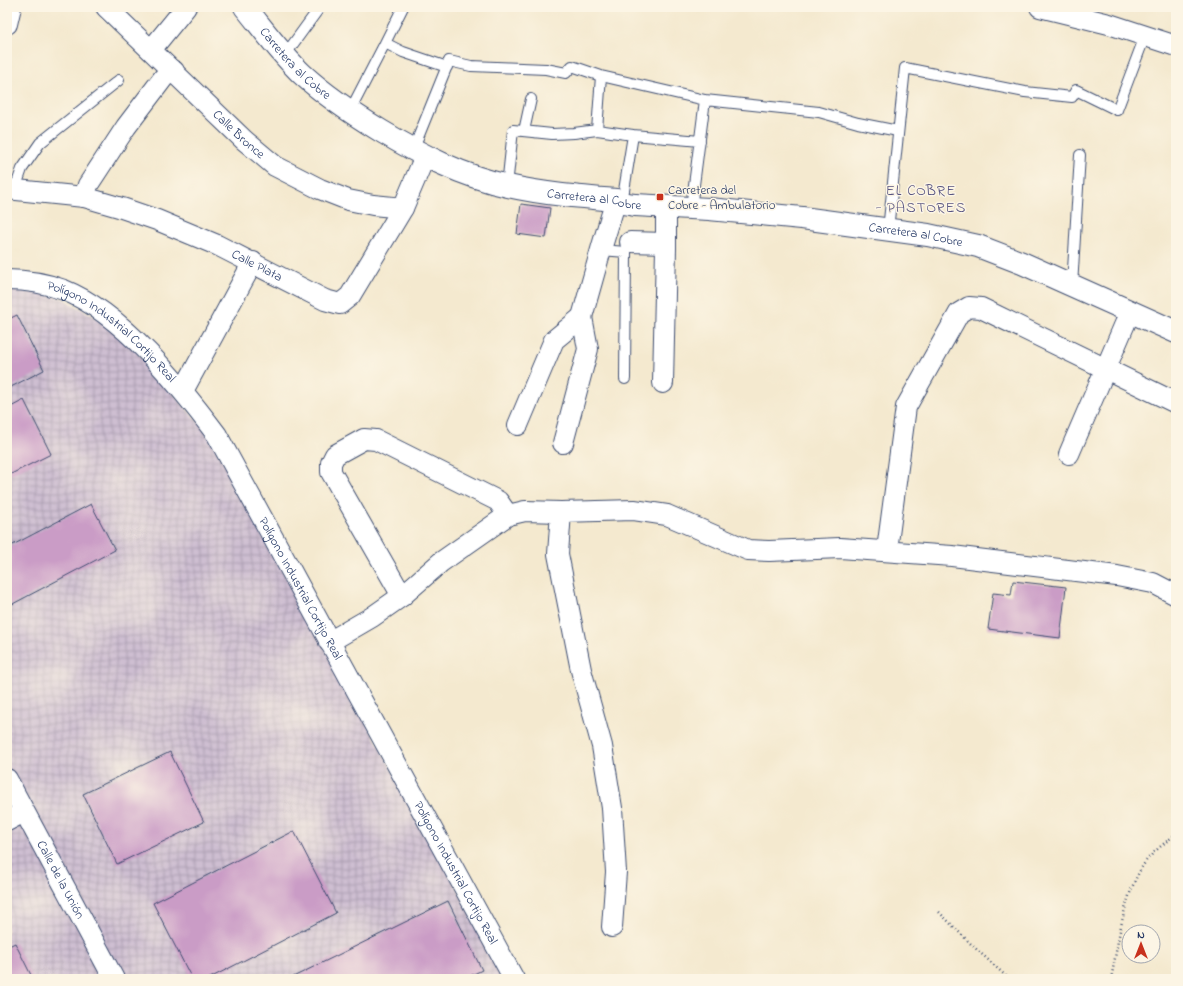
<svg xmlns="http://www.w3.org/2000/svg" width="1183" height="986" font-family="'Indie Flower',sans-serif">
<style>
.industrial{fill:url(#industrial-grid)}
.building{fill:#ca9cc6}
.lines{fill:none;stroke-linecap:round;stroke-linejoin:round}
.service-casing{stroke:#3c4b6f;stroke-width:12}
.minor-casing{stroke:#3c4b6f;stroke-width:22}
.tertiary-casing{stroke:#3c4b6f;stroke-width:24}
.path{stroke:#3c4b6f;stroke-width:2.5;stroke-dasharray:1 3;stroke-linecap:butt}
.service{stroke:#fff;stroke-width:10}
.minor{stroke:#fff;stroke-width:20}
.tertiary{stroke:#fff;stroke-width:22}
.poi-dot{fill:#c8321e;stroke:#fcf5e5;stroke-width:1.5}
.labels{text-anchor:middle;dominant-baseline:central;stroke-width:3;stroke-linejoin:round;paint-order:stroke}
.street-label{font-size:13px;fill:#1b2f5e;stroke:#fcf5e5}
.poi-label{font-size:13px;fill:#1b2f5e;stroke:#fcf5e5;text-anchor:start}
.quarter-label{font-size:15px;letter-spacing:1px;fill:#585582;stroke:#fcf5e5}
</style>
<defs>
<pattern id="industrial-grid" width="8" height="8" patternUnits="userSpaceOnUse"><rect width="8" height="8" fill="#cebed1"/><path d="M0 4h8M4 0v8" fill="none" stroke="#a69bad"/></pattern>
</defs>
<rect width="100%" height="100%" fill="#fcf5e5"/>
<filter id="ink" filterUnits="userSpaceOnUse"><feTurbulence type="fractalNoise" baseFrequency=".025" numOctaves="2"/><feDisplacementMap in="SourceGraphic" scale="8" xChannelSelector="R" yChannelSelector="G"/><feConvolveMatrix kernelMatrix="1 2 1 2 8 2 1 2 1" color-interpolation-filters="sRGB"/></filter>
<filter id="wash" filterUnits="userSpaceOnUse"><feTurbulence type="fractalNoise" baseFrequency=".012" numOctaves="4" result="noise"/><feDisplacementMap in="SourceGraphic" scale="16" xChannelSelector="R" yChannelSelector="G"/><feGaussianBlur stdDeviation="0.9" result="paint"/><feColorMatrix in="noise" values="0 0 0 0 0 0 0 0 0 0 0 0 0 0 0 0 0 1.4 0 .05"/><feComposite in="paint" operator="in"/></filter>
<g filter="url(#wash)">
<rect width="100%" height="100%" fill="#f4e9cf"/>
<path class="industrial" d="M 7,286 L 62,298 L 99,319 L 123,336 L 207,432 L 507,979 L 7,979 Z"/>
<g id="blocks">
<path class="building" d="M 521,204 L 550,208 L 546,238 L 517,234 Z
M 17,315 L 44,370 L 7,389 L 7,320 Z
M 24,400 L 51,454 L 7,476 L 7,409 Z
M 91,504 L 115,550 L 7,607 L 7,548 Z
M 1013,581 L 1066,587 L 1060,638 L 988,629 L 993,593 L 1011,595 Z
M 170,752 L 204,822 L 117,864 L 83,794 Z
M 294,831 L 336,913 L 208,979 L 192,979 L 153,903 Z
M 448,901 L 482,970 L 464,979 L 289,979 Z
M 15,943 L 33,979 L 7,979 L 7,947 Z"/>
</g>
</g>
<g filter="url(#ink)">
<use href="#blocks" fill-opacity="0" stroke="#3c4b6f" stroke-width="1"/>
<g class="lines">
<defs>
<path id="service" d="M 385,43 L 403,7
M 285,55 L 320,7
M 350,111 L 385,43 L 403,52 L 447,67
M 597,130 L 601,76
M 524,131 L 531,99
M 413,150 L 449,61 L 471,66 L 546,69 L 566,73 L 572,66 L 601,76 L 705,100 L 819,112 L 858,123 L 898,131
M 507,186 L 513,130 L 552,134 L 574,133 L 597,130 L 633,135 L 700,141
M 15,189 L 22,169 L 40,143 L 119,80
M 622,203 L 633,135
M 691,208 L 705,100
M 888,230 L 905,68 L 1025,92 L 1072,97 L 1076,90 L 1117,110 L 1145,36
M 601,250 L 626,252 L 625,379
M 1072,286 L 1080,155"/>
<g id="minor">
<path id="s1" d="M 106,7 L 244,140 L 275,166 L 320,189 L 348,200 L 373,205 L 403,208"/>
<path d="M 1040,7 L 1109,24 L 1176,46"/>
<path d="M 7,24 L 11,7"/>
<path d="M 151,50 L 186,7"/>
<path id="s2" d="M 7,189 L 84,197 L 122,208 L 157,220 L 217,245 L 325,300 L 340,304 L 350,296 L 403,208 L 425,156"/>
<path d="M 84,197 L 88,185 L 126,127 L 164,77 L 174,71"/>
<path d="M 630,242 L 666,243"/>
<path id="s3" d="M 7,280 C 26,280 45,283 64,290 C 122,313 180,386 217,435 L 514,979"/>
<path d="M 582,317 L 602,246 L 616,200"/>
<path d="M 663,383 L 666,248 L 666,207"/>
<path d="M 183,391 L 253,262"/>
<path d="M 518,425 L 554,340 L 582,317 L 588,349 L 563,443"/>
<path d="M 1069,454 L 1130,312"/>
<path d="M 561,512 L 558,554 L 581,670 L 602,746 L 612,808 L 616,872 L 612,927"/>
<path d="M 887,550 L 906,407 L 959,313 L 969,307 L 981,308 L 1176,403"/>
<path d="M 402,596 L 331,472 L 331,463 L 335,455 L 364,439 L 376,440 L 498,501 L 508,515"/>
<path d="M 329,642 L 372,617 L 402,596 L 441,562 L 508,515 L 525,511 L 561,512 L 634,510 L 667,515 L 748,550 L 769,551 L 840,548 L 952,556 L 1117,576 L 1153,583 L 1176,595"/>
<path id="s4" d="M 7,779 L 114,979"/>
<path d="M 7,821 L 24,812"/>
</g>
<g id="tertiary">
<path id="s5" d="M 245,7 C 263,29 281,54 302,74 C 326,96 353,114 381,131 C 421,155 462,176 508,186 C 544,194 580,197 616,200 L 622,203 L 635,205 L 709,209 L 802,218 L 928,235 L 978,246 L 1022,263 L 1176,332"/>
</g>
</defs>
<use href="#service" class="service-casing"/>
<use href="#minor" class="minor-casing"/>
<use href="#tertiary" class="tertiary-casing"/>
<path class="path" d="M 939,912 L 973,946 L 1009,979
M 1111,979 C 1119,940 1123,894 1146,861 C 1152,853 1168,840 1176,834"/>
<use href="#service" class="service"/>
<use href="#minor" class="minor"/>
<use href="#tertiary" class="tertiary"/>
</g>
</g>
<rect class="poi-dot" x="656" y="193" width="8" height="8" rx="2"/>
<g class="labels">
<g class="street-label">
<text stroke="none"><textPath href="#s5" startOffset="76">Carretera al Cobre</textPath></text>
<text stroke="none"><textPath href="#s1" startOffset="184">Calle Bronce</textPath></text>
<text stroke="none"><textPath href="#s5" startOffset="412">Carretera al Cobre</textPath></text>
<text stroke="none"><textPath href="#s5" startOffset="736">Carretera al Cobre</textPath></text>
<text stroke="none"><textPath href="#s2" startOffset="264">Calle Plata</textPath></text>
<text stroke="none"><textPath href="#s3" startOffset="121">Polígono Industrial Cortijo Real</textPath></text>
<text stroke="none"><textPath href="#s3" startOffset="446">Polígono Industrial Cortijo Real</textPath></text>
<text stroke="none"><textPath href="#s3" startOffset="770">Polígono Industrial Cortijo Real</textPath></text>
<text stroke="none"><textPath href="#s4" startOffset="114">Calle de la Unión</textPath></text>
</g>
<g class="poi-label">
<text x="668" y="190">Carretera del<tspan x="668" dy="15">Cobre - Ambulatorio</tspan></text>
</g>
<g class="quarter-label">
<text x="921" y="191">EL COBRE<tspan x="921" dy="17">- PASTORES</tspan></text>
</g>
</g>
<rect width="1183" height="986" fill="none" stroke="#fcf5e5" stroke-width="24"/>
<g transform="translate(1141 944)"><circle r="19" fill="#fcf5e5" stroke="#a2a6af"/>
<path d="M0-3L7 15L0 10L-7 15Z" fill="#c8321e"/>
<text y="-6" font-size="11" font-weight="bold" text-anchor="middle" fill="#1b2f5e">N</text>
</g>
</svg>
